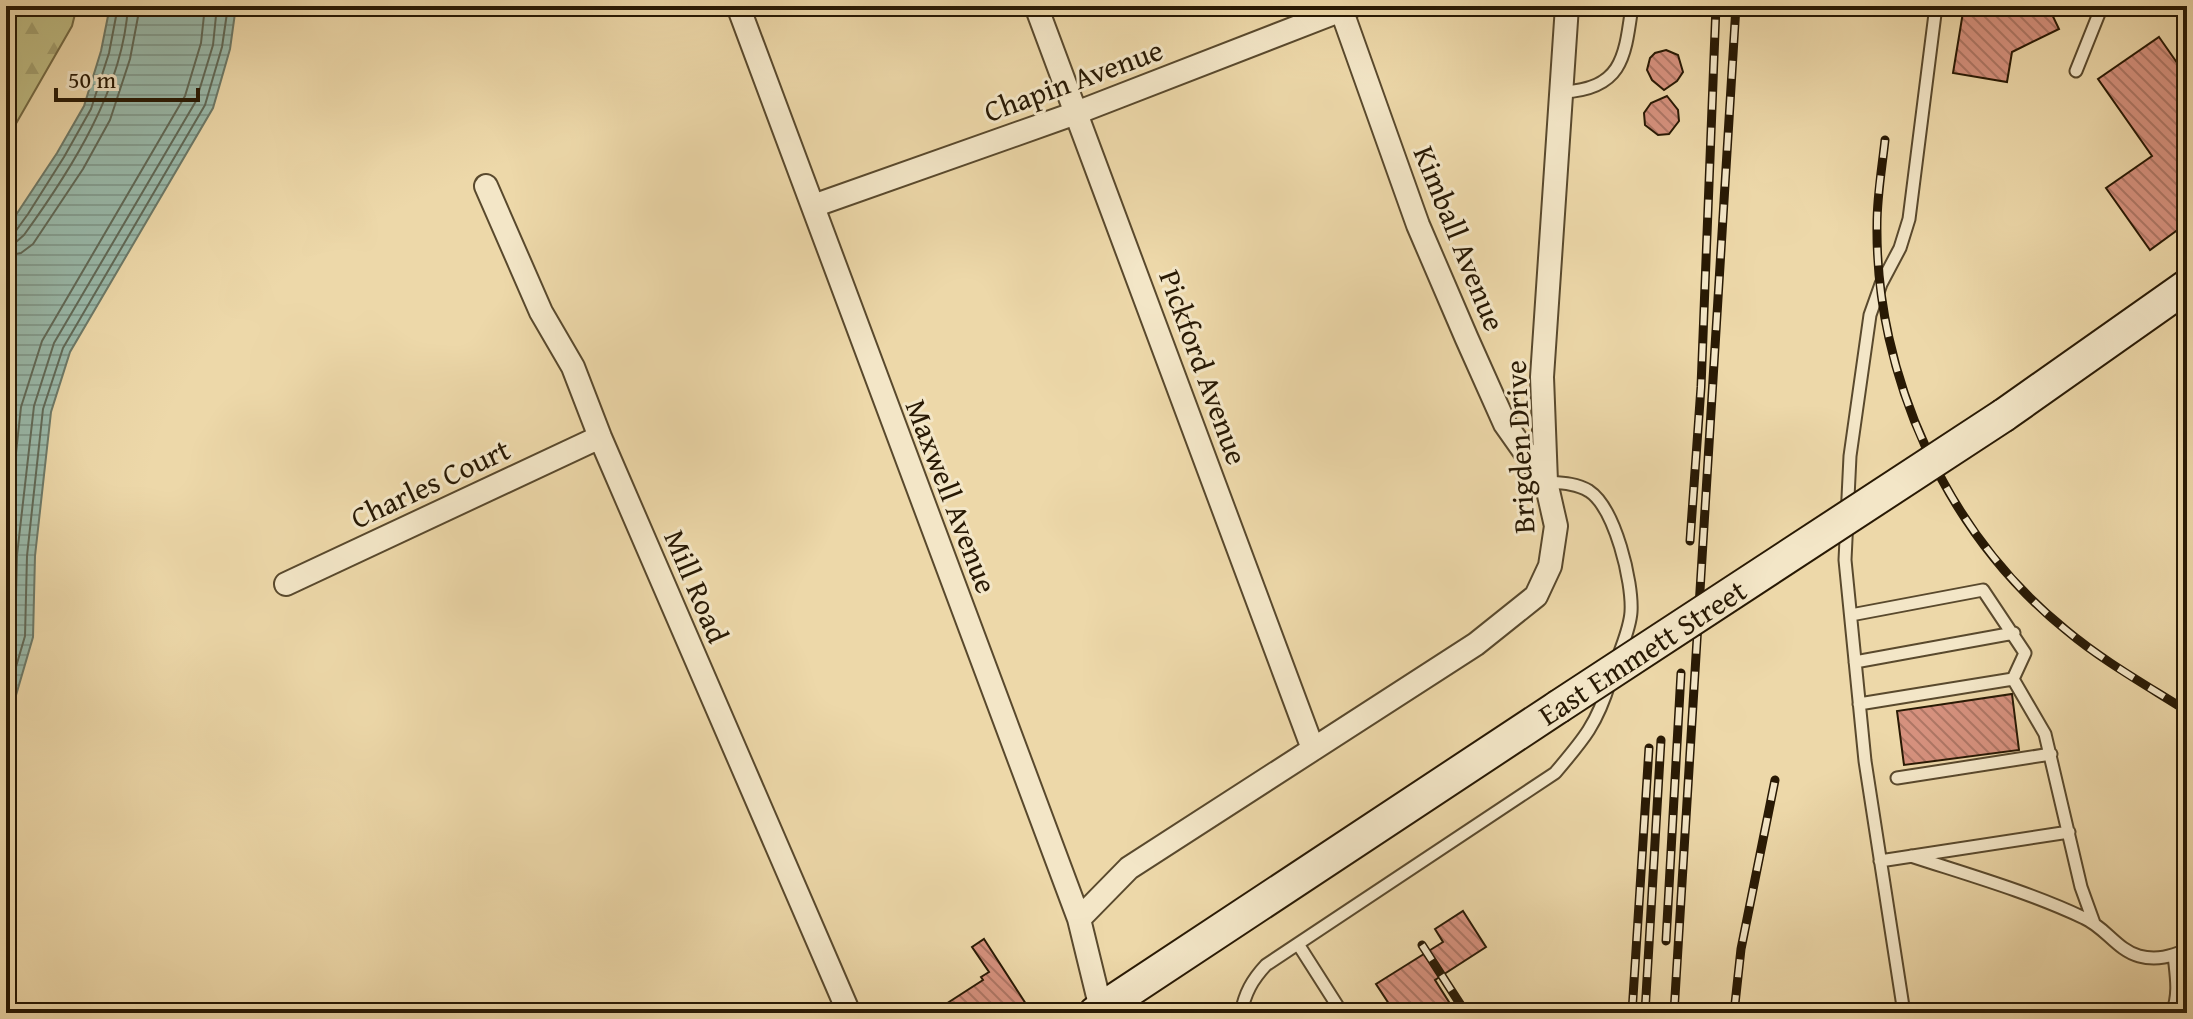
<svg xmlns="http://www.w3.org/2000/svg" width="2193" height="1019" font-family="'Gentium Book Plus',serif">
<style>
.forest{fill:url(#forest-firs);stroke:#746a44;stroke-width:2}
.water{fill:url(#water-rules);stroke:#6c7968;stroke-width:2}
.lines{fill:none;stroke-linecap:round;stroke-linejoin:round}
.shore{stroke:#606957;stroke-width:2}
.building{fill:url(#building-back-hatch);stroke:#281904;stroke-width:2}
.lane-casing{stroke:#59492d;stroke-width:15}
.street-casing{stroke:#59492d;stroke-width:26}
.secondary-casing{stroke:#281904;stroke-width:36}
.lane{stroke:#f3e6c7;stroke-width:11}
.street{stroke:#f3e6c7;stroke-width:22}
.secondary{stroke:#f3e6c7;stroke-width:32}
.rail-casing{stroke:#281904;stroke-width:9}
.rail{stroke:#f3e6c7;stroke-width:6;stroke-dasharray:18;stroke-linecap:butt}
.secondary-bridge-casing{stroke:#281904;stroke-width:36;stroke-linecap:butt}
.secondary-bridge{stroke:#f3e6c7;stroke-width:32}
.labels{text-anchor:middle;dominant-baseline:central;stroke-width:6;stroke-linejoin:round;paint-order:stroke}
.street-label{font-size:30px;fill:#281904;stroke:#f3e6c7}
</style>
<defs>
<pattern id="forest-firs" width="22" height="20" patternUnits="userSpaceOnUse" patternTransform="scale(2)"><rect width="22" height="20" fill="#bfbc83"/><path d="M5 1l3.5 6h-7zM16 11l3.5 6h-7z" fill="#a4a170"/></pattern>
<pattern id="water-rules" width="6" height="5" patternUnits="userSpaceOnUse" patternTransform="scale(2)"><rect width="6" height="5" fill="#99b9aa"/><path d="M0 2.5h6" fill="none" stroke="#849e91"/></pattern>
<pattern id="building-back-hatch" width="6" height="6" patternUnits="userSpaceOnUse" patternTransform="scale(2)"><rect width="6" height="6" fill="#d6917e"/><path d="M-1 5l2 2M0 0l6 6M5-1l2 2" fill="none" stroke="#ae7665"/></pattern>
</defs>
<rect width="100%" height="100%" fill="#edd8a9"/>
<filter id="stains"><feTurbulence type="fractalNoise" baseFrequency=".0025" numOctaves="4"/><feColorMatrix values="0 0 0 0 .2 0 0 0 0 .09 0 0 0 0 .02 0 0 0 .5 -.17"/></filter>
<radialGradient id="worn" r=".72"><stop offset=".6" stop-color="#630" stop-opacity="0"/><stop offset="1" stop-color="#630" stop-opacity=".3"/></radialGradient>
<path class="forest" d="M 6,6 L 77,6 L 72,26 L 6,141 Z"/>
<path class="water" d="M 110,6 L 236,6 L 230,49 L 213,108 L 70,352 L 51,412 L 35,556 L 33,637 L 12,709 L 6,740 L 6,230 L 57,153 L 84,106 L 101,51 Z"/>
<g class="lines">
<path class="shore" d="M 6,234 L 15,232 L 28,214 L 64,157 L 91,109 L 109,53 L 118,6
M 6,244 L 16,242 L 24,235 C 71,170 123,89 128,6
M 6,256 L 21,253 L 33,244 L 83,169 L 110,120 L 130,59 L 140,6
M 6,545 L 21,407 L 42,341 L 185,96 L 201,43 L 205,6
M 6,666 L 15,635 L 17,555 L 34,406 L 54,343 L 196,101 L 213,45 L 217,6
M 6,701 L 25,636 L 27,556 L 43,409 L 63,348 L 205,105 L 222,47 L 228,6"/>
</g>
<path class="building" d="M 1964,6 L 2048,6 L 2059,29 L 2012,52 L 2007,82 L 1953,73 Z
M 2159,37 L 2187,77 L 2187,223 L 2150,250 L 2106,188 L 2152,156 L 2098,79 Z
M 1666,50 L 1678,55 L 1683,72 L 1677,81 L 1664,90 L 1652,80 L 1647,70 L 1650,58 L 1655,53 Z
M 1667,96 L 1678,110 L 1679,121 L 1669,134 L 1658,135 L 1645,125 L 1644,113 L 1651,103 Z
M 2012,694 L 2019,750 L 1904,765 L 1897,711 Z
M 1463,911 L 1486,947 L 1435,980 L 1456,1013 L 1395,1013 L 1376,984 L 1443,942 L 1435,929 Z
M 984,939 L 1026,1004 L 1013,1013 L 932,1013 L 983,980 L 981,977 L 989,972 L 972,947 Z"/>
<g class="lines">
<defs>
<path id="lane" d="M 2076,71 L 2102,6
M 1563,92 C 1623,89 1625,56 1632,6
M 1546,482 C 1561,483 1576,483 1589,491 C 1615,508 1633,582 1631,612 C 1630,628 1622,645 1617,661
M 1851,615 L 1983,590 L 2025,653 L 2013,679
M 1855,662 L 2014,633
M 1859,704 L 2013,679 L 2045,734 L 2081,887 L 2094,923
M 1897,778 L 2051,754
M 1911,856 C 1969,875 2029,892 2084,918 C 2105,927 2117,950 2139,956 C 2157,961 2171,956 2187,950
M 1880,861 L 2069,832
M 1298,944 L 1342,1013
M 1241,1013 C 1245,993 1252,980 1266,965 L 1555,773 C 1584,739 1597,724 1610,681
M 1904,1013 L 1865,761 L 1845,560 L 1850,456 L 1870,315 L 1881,284 L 1900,248 L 1909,219 L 1936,6
M 2172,1013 C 2180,994 2176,975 2174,955"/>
<path id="street" d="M 738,6 L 1079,919 L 1102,1013
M 1036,6 L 1313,749
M 1340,6 L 1418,225 L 1467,339 L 1505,424 L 1546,482
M 486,186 L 541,312 L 573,367 L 600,437 L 849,1013
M 813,206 L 1076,113 L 1352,6
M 286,584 L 600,437
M 1079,919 L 1129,868 L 1476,644 L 1536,596 L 1550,566 L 1556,526 L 1546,482 L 1542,377 L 1567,6"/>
<path id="secondary" d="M 2004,415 L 2187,286
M 1095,1013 L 1558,707"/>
</defs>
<use href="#lane" class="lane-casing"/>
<use href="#street" class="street-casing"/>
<use href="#secondary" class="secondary-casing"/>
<use href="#lane" class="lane"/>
<use href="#street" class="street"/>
<use href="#secondary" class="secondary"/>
<defs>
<path id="rail" d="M 1885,140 C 1882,168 1877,196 1877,224 C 1875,376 1947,534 2066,630 C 2103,661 2146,685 2187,711
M 1690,541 L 1701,387 L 1716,6
M 1666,941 L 1681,673
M 1422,945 L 1466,1013
M 1632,1013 L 1649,748
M 1645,1013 L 1661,740
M 1674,1013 L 1736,6
M 1734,1013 L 1741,949 L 1775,780"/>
</defs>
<use href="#rail" class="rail-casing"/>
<use href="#rail" class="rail"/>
<defs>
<path id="secondary-bridge" d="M 1558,707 L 2004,415"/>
</defs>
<use href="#secondary-bridge" class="secondary-bridge-casing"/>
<use href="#secondary-bridge" class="secondary-bridge"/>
</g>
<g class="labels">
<g class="street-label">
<text transform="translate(1073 80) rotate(-20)">Chapin Avenue</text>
<text transform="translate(1460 238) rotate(68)">Kimball Avenue</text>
<text transform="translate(1204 367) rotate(70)">Pickford Avenue</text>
<text transform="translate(1519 447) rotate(-93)">Brigden Drive</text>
<text transform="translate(430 483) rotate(-25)">Charles Court</text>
<text transform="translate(952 496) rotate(69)">Maxwell Avenue</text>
<text transform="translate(697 586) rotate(67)">Mill Road</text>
<text transform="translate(1642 652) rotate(-33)">East Emmett Street</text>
</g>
</g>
<rect width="2193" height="1019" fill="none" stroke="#edd8a9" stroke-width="32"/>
<rect x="8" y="8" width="2177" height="1003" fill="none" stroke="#281904" stroke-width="4"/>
<rect x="16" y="16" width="2161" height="987" fill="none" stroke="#281904" stroke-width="2"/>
<path d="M56 88v12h142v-12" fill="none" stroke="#281904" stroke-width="4"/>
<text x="68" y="88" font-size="24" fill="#281904" stroke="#f3e6c7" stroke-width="6" paint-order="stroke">50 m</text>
<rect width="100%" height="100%" filter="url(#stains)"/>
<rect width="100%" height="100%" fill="url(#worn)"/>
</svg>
